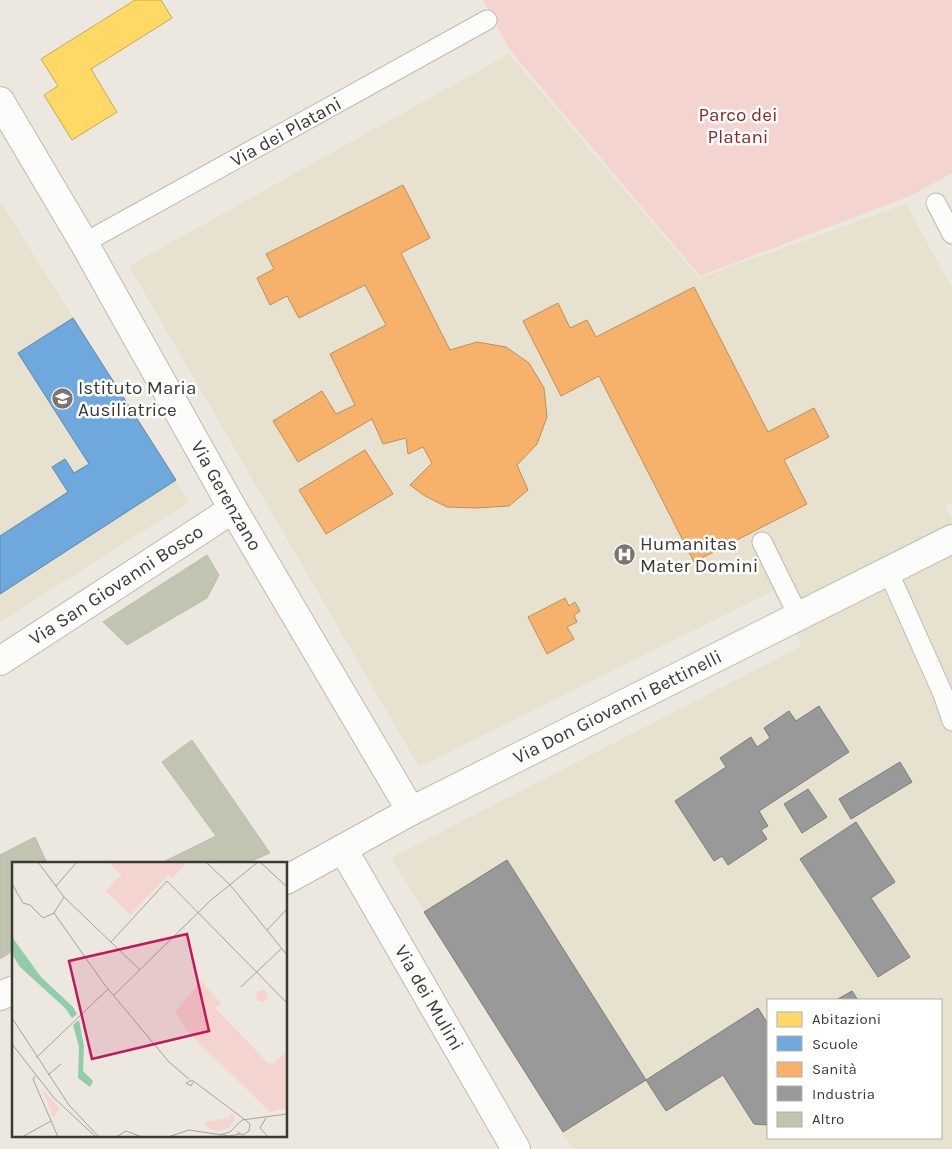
<svg xmlns="http://www.w3.org/2000/svg" width="952" height="1149" font-family="Karla,sans-serif">
<style>
.built{fill:#e7e1cf;fill-rule:evenodd}
.green{fill:#f4d4ce}
.homes{fill:#ffd966;stroke:#c4a957}
.schools{fill:#6fa8dc;stroke:#6087a9}
.health{fill:#f6b26b;stroke:#be8e5a}
.industry{fill:#999;stroke:#7d7c7a}
.building{fill:#c1c4b1;stroke:#bcbbb4}
.lines{fill:none;stroke-linecap:round;stroke-linejoin:round}
.service-casing{stroke:#bdbab2;stroke-width:21}
.minor-casing{stroke:#bdbab2;stroke-width:30}
.service{stroke:#fcfcfa;stroke-width:19}
.minor{stroke:#fcfcfa;stroke-width:28}
.labels{text-anchor:middle;dominant-baseline:central;stroke-width:5;stroke-linejoin:round;paint-order:stroke}
.park-label{font-size:19px;fill:#8c262a;stroke:#fff}
.street-label{font-size:19px;fill:#3c3933;stroke:#fff}
.poi-label{font-size:19px;fill:#3c3933;stroke:#fff;text-anchor:start}
.inset-road{fill:none;stroke:#a6a29a;stroke-width:1}
.view{fill:#c2185b;fill-opacity:0.15;stroke:#c2185b;stroke-width:2.5}
.inset-edge{fill:none;stroke:#3c3933;stroke-width:2.5}
</style>
<rect width="100%" height="100%" fill="#ece8df"/>
<path class="built" d="M 509,54 L 699,278 L 906,204 L 952,288 L 952,502 L 945,506 L 952,519 L 952,1149 L 573,1149 L 391,858 L 802,646 L 773,591 L 419,767 L 129,266 ZM 768,1000 L 941,1000 L 941,1138 L 768,1138 Z
M 0,201 L 189,502 L 0,622 Z"/>
<path class="green" d="M 483,0 L 952,0 L 952,173 L 910,196 L 700,276 L 510,50 Z"/>
<path class="homes" d="M 135,0 L 161,0 L 172,18 L 91,69 L 117,112 L 72,140 L 44,95 L 58,86 L 41,59 Z"/>
<path class="schools" d="M 73,318 L 176,480 L 0,594 L 0,536 L 68,492 L 52,467 L 65,459 L 74,473 L 89,464 L 18,353 Z"/>
<path class="health" d="M 403,185 L 430,238 L 401,253 L 450,350 L 477,342 L 506,347 L 529,363 L 544,388 L 547,417 L 537,444 L 517,465 L 528,490 L 509,506 L 476,508 L 447,507 L 425,496 L 410,485 L 432,463 L 423,447 L 408,454 L 406,438 L 383,444 L 372,419 L 298,462 L 273,421 L 322,391 L 336,414 L 355,405 L 330,354 L 386,325 L 365,285 L 299,318 L 287,296 L 270,305 L 257,278 L 274,269 L 266,254 Z
M 694,287 L 768,432 L 814,408 L 829,437 L 784,460 L 807,504 L 694,562 L 599,376 L 561,396 L 523,321 L 558,303 L 570,328 L 587,320 L 596,337 Z
M 365,450 L 393,494 L 326,534 L 299,490 Z
M 565,598 L 569,606 L 575,602 L 580,611 L 574,615 L 577,622 L 567,627 L 574,639 L 547,654 L 528,617 Z"/>
<path class="industry" d="M 819,706 L 849,752 L 759,811 L 768,826 L 761,830 L 767,839 L 728,865 L 722,856 L 714,861 L 675,801 L 726,767 L 720,758 L 751,737 L 757,747 L 770,738 L 764,728 L 789,711 L 796,721 Z
M 900,762 L 912,782 L 851,819 L 839,799 Z
M 808,789 L 827,817 L 802,833 L 784,804 Z
M 856,822 L 895,882 L 871,898 L 910,957 L 878,977 L 800,859 Z
M 507,860 L 646,1080 L 563,1132 L 424,912 Z
M 852,991 L 858,1000 L 836,1000 Z
M 758,1008 L 768,1024 L 768,1125 L 754,1124 L 723,1075 L 666,1111 L 646,1080 Z"/>
<path class="building" d="M 207,555 L 219,575 L 207,598 L 127,645 L 103,622 Z
M 192,740 L 270,853 L 247,863 L 161,863 L 216,836 L 162,762 Z
M 35,837 L 47,863 L 14,863 L 14,950 L 0,959 L 0,855 Z"/>
<g class="lines">
<defs>
<path id="service" d="M 936,203 L 952,234
M 84,243 L 487,20
M 762,542 L 799,617
M 888,571 L 943,694 L 952,721"/>
<g id="minor">
<path id="s1" d="M 0,101 L 84,243 L 233,509 L 411,811"/>
<path id="s2" d="M 0,661 L 233,509"/>
<path id="s3" d="M 343,849 L 516,1149"/>
<path id="s4" d="M 286,880 L 411,811 L 952,539"/>
<path d="M 0,996 L 14,990"/>
</g>
</defs>
<use href="#service" class="service-casing"/>
<use href="#minor" class="minor-casing"/>
<use href="#service" class="service"/>
<use href="#minor" class="minor"/>
</g>
<defs>
<symbol id="school-disc" viewBox="-11 -11 22 22"><circle r="9.5" fill="#7a766f" stroke="#fff"/><path d="M0-5L7-2L0 1L-7-2ZM-4 1L0 2.5L4 1V4Q0 6-4 4Z" fill="#fff"/></symbol>
<symbol id="hospital-disc" viewBox="-11 -11 22 22"><circle r="9.5" fill="#7a766f" stroke="#fff"/><path d="M-5-5h3v3.5h4V-5h3V5h-3V1.5h-4V5h-3Z" fill="#fff"/></symbol>
</defs>
<g fill-rule="evenodd">
<use href="#school-disc" x="50" y="386" width="25" height="25"/>
<use href="#hospital-disc" x="612" y="542" width="25" height="25"/>
</g>
<g class="labels">
<g class="park-label">
<text x="738" y="115">Parco dei<tspan x="738" dy="22">Platani</tspan></text>
</g>
<g class="street-label">
<text transform="translate(286 132) rotate(-29)">Via dei Platani</text>
<text stroke="none"><textPath href="#s1" startOffset="455">Via Gerenzano</textPath></text>
<text stroke="none"><textPath href="#s2" startOffset="139">Via San Giovanni Bosco</textPath></text>
<text stroke="none"><textPath href="#s4" startOffset="374">Via Don Giovanni Bettinelli</textPath></text>
<text stroke="none"><textPath href="#s3" startOffset="172">Via dei Mulini</textPath></text>
</g>
<g class="poi-label">
<text x="78" y="388">Istituto Maria<tspan x="78" dy="22">Ausiliatrice</tspan></text>
<text x="640" y="544">Humanitas<tspan x="640" dy="22">Mater Domini</tspan></text>
</g>
</g>
<g transform="translate(12 862)">
<rect width="275" height="275" fill="#ece8df"/>
<path d="M 97,0 L 175,0 L 160,17 L 156,13 L 118,53 L 94,29 L 109,13 ZM 189,119 L 209,141 L 203,146 L 256,201 L 262,201 L 275,189 L 275,246 L 258,250 L 176,170 L 163,150 ZM244 134a6 6 0 1 1 12 0a6 6 0 1 1-12 0ZM 30,227 L 48,247 L 41,255 ZM 220,251 L 223,256 L 217,266 L 205,269 L 195,266 L 193,260 L 216,256 Z" fill="#f4d4ce"/>
<path d="M 0,75 L 29,115 L 61,145 L 65,152 L 60,156 L 53,146 L 8,105 L 0,92 ZM 67,158 L 72,184 L 71,209 L 81,219 L 78,225 L 66,216 L 67,185 L 61,163 Z" fill="#92cdaa"/>
<path class="inset-road" d="M 26,0 L 52,35 L 128,108M 194,0 L 219,24 L 275,93M 248,0 L 275,25M 0,22 L 11,41 L 18,43 L 31,56 L 42,51 L 52,35M 44,24 L 65,0M 42,51 L 92,122 L 157,200 L 177,217M 255,68 L 275,47M 99,80 L 155,19 L 275,141M 229,125 L 270,86M 102,133 L 199,38 L 246,0M 0,156 L 57,243 L 87,275M 0,182 L 42,236 L 84,275M 24,196 L 96,127M 36,213 L 49,202M 23,214 L 21,217 L 46,275M 181,220 L 179,224 L 174,221 L 180,218 L 232,257M 254,256 L 248,266 L 256,275M 225,270 L 231,273 L 237,269 L 238,262 L 232,257M 207,273 L 218,270 L 230,258 L 275,252M 10,275 L 39,259M 104,275 L 114,269 L 130,275M 156,275 L 177,268 L 217,274 L 228,272"/>
<path class="view" d="M 175,72 L 197,169 L 80,197 L 57,99 Z"/>
<rect width="275" height="275" class="inset-edge"/>
</g>
<rect x="767" y="999" width="175" height="140" fill="#ffffff" stroke="#b1b0ad"/>
<rect x="777" y="1012" width="25" height="15" fill="#ffd966" stroke="#b1b0ad"/>
<text x="812" y="1024" font-size="15" fill="#3c3933">Abitazioni</text>
<rect x="777" y="1036" width="25" height="15" fill="#6fa8dc" stroke="#b1b0ad"/>
<text x="812" y="1049" font-size="15" fill="#3c3933">Scuole</text>
<rect x="777" y="1062" width="25" height="15" fill="#f6b26b" stroke="#b1b0ad"/>
<text x="812" y="1074" font-size="15" fill="#3c3933">Sanità</text>
<rect x="777" y="1086" width="25" height="15" fill="#999999" stroke="#b1b0ad"/>
<text x="812" y="1099" font-size="15" fill="#3c3933">Industria</text>
<rect x="777" y="1112" width="25" height="15" fill="#c1c4b1" stroke="#b1b0ad"/>
<text x="812" y="1124" font-size="15" fill="#3c3933">Altro</text>
</svg>
